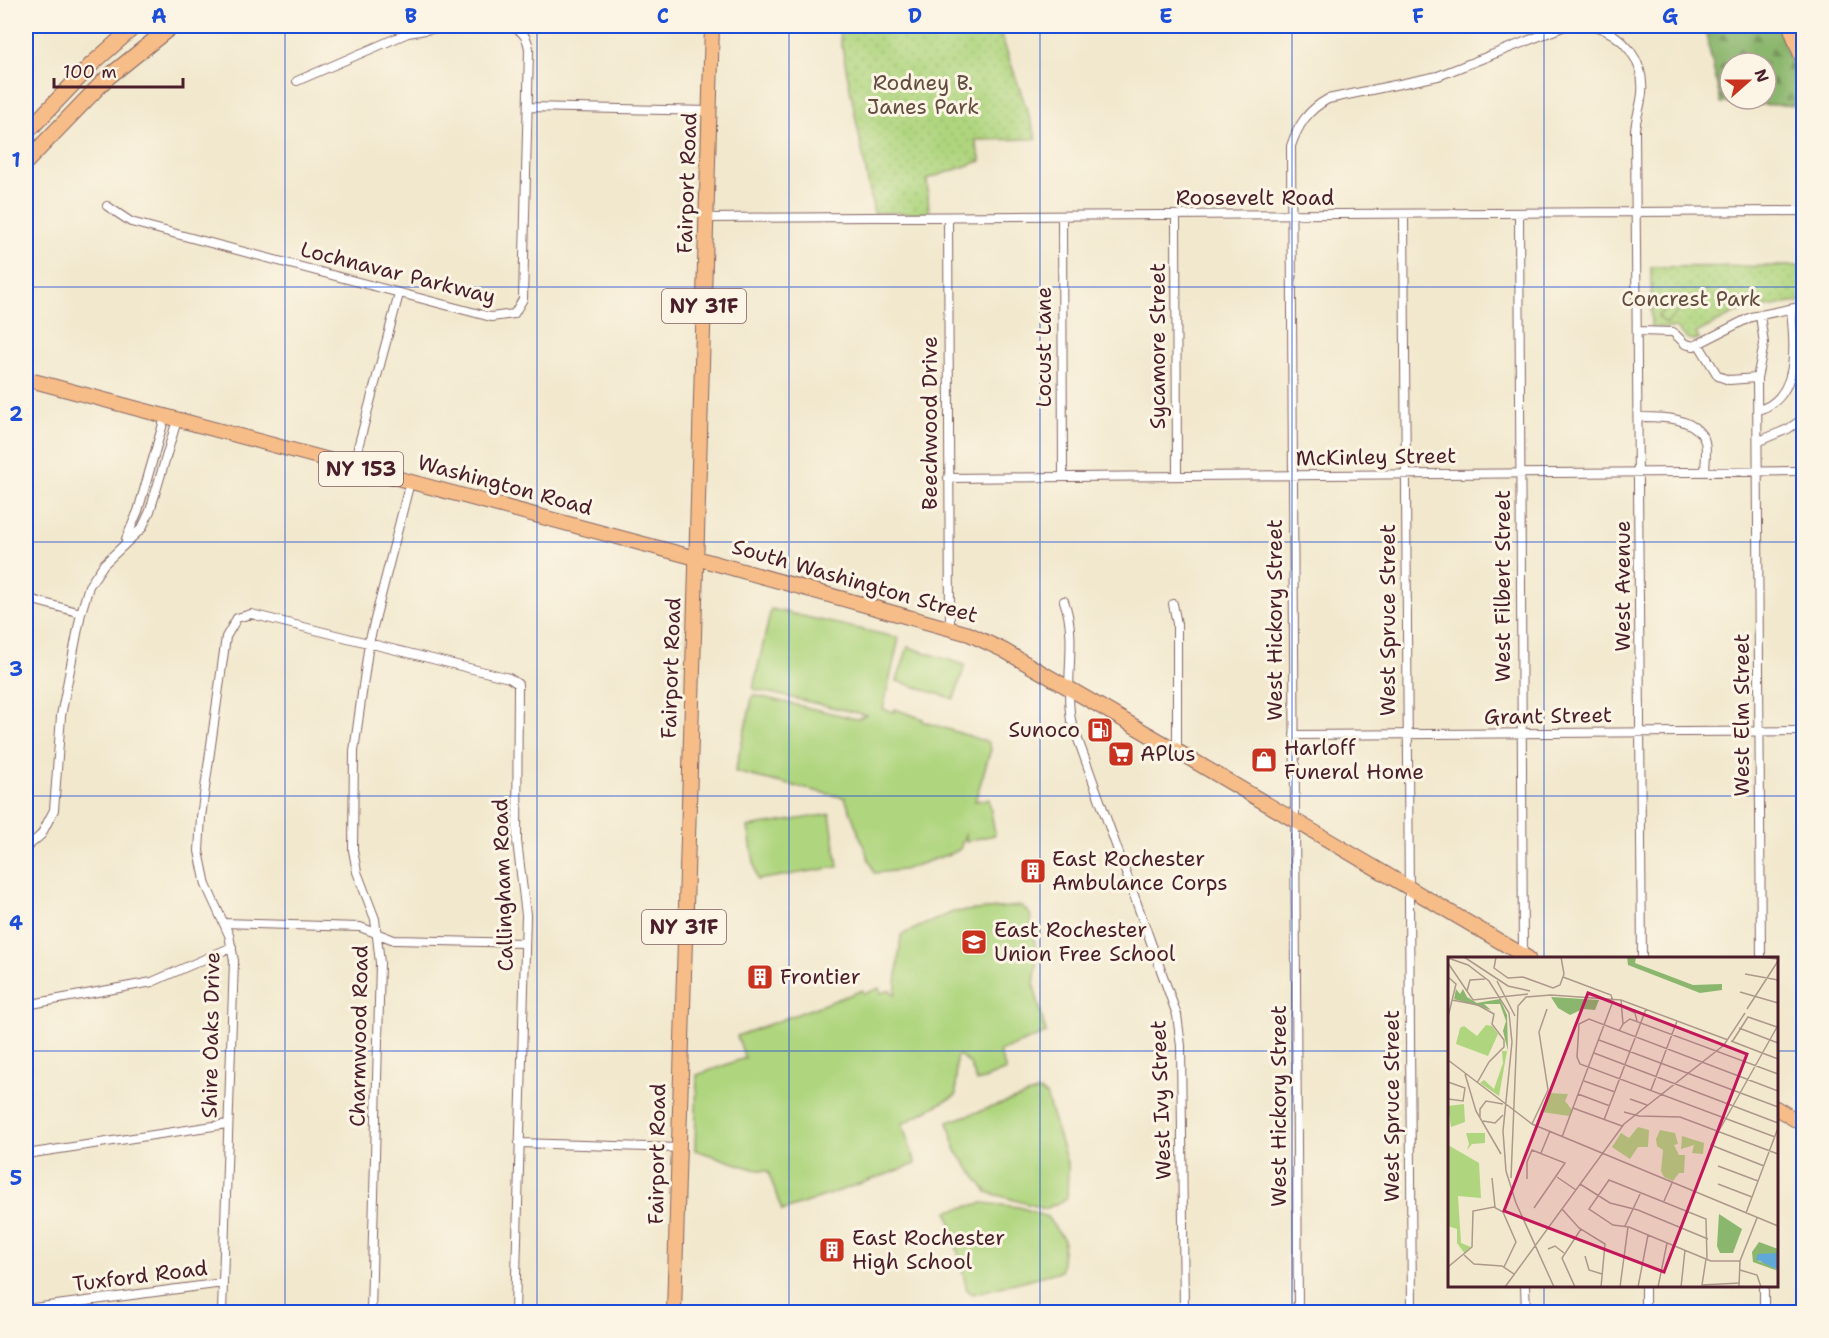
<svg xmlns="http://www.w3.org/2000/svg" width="1829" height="1338" font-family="'Shantell Sans',sans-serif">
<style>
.forest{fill:url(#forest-firs);stroke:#6a6a4c;stroke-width:1.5;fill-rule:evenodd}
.park{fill:url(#park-dots);stroke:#7c7a54;stroke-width:1.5}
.pitch{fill:#afd57e;stroke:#7c7a54;stroke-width:1.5}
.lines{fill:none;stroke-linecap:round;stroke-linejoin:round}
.minor-casing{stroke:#846564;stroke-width:10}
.primary-casing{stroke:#846564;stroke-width:16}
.motorway-casing{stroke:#846564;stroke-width:17}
.minor{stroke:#fff;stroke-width:8}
.primary{stroke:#f7bd88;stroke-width:14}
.motorway{stroke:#f7bd88;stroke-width:15}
.grid{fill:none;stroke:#1d4ed8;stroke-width:1.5;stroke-opacity:0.55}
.labels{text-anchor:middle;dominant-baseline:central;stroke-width:6;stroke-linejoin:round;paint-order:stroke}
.shield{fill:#fcf5e5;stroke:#7f5f63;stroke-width:1.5}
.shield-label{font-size:20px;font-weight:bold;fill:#4a1f2b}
.park-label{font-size:21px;fill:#634c40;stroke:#fcf5e5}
.street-label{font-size:21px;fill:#4a1f2b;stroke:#fcf5e5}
.poi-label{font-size:21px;fill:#4a1f2b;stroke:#fcf5e5;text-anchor:start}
.inset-road{fill:none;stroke:#ae988c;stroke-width:1.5}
.view{fill:#c2185b;fill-opacity:0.15;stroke:#c2185b;stroke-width:3}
.inset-edge{fill:none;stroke:#4a1f2b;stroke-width:3}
.neatline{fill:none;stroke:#1d4ed8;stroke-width:2}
.grid-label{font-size:20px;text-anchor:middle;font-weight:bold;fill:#1d4ed8}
</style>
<defs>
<pattern id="forest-firs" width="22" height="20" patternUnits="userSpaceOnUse" patternTransform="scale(1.5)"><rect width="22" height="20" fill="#8bb66d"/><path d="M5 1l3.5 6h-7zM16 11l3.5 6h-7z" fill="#74935a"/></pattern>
<pattern id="park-dots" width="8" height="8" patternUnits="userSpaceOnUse" patternTransform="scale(1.5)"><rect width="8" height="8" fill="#afd57e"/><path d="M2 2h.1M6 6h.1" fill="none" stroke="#98b66d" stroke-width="1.8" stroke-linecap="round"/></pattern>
</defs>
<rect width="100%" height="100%" fill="#fcf5e5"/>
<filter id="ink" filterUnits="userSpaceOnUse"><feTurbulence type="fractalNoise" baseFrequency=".0167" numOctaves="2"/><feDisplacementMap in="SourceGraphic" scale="12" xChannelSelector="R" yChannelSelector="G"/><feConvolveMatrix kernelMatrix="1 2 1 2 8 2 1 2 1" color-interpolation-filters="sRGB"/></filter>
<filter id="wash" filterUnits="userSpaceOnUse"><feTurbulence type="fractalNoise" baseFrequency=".008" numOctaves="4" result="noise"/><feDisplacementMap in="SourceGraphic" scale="24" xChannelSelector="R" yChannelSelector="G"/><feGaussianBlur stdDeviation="1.35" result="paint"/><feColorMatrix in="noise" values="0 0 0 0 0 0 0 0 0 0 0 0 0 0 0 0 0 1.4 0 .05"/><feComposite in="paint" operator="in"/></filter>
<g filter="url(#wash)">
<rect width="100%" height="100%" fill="#f1e8cd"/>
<path class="forest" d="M 1704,26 L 1778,26 L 1803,98 L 1803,106 L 1721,103 ZM 1730,63 L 1766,63 L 1766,99 L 1730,99 Z"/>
<path class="park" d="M 838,26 L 998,26 L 1037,139 L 975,140 L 981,161 L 927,179 L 929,213 L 874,213 Z
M 1803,266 L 1803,301 L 1760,308 L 1757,302 L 1696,333 L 1699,339 C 1688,343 1683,334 1675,328 L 1651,327 L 1651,267 Z"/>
<path class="pitch" d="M 1672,301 L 1681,309 L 1666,324 L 1658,316 Z
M 771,609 L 899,638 L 883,709 L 894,712 L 895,709 L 923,719 L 922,721 L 988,742 L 991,749 L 975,801 L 989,799 L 995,835 L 966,841 L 965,835 L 960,849 L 955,852 L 903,870 L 874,873 L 845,798 L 735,772 L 753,695 L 857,719 L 866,715 L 753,689 Z
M 908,647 L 965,665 L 954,699 L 897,681 Z
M 830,814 L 838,867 L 757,880 L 748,827 Z
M 1021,906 L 1030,914 L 1037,957 L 1034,986 L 1046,1033 L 999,1052 L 1006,1070 L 977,1082 L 970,1064 L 959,1055 L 956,1058 L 956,1095 L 902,1124 L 916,1164 L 782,1211 L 768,1171 L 753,1169 L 695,1150 L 697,1075 L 745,1058 L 737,1036 L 863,990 L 864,994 L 879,988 L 881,993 L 890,990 L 895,995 L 901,935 L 953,912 Z
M 1039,1091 L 1046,1095 L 1068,1166 L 1067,1199 L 1045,1209 L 987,1192 L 956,1151 L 948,1122 Z
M 982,1203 L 1019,1207 L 1047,1217 L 1064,1240 L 1061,1271 L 973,1294 L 967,1290 L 948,1211 Z"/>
</g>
<g filter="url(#ink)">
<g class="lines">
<defs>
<path id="minor" d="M 1594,26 C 1623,34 1645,61 1642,93 C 1641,106 1636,117 1635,130 L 1642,958
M 297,81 L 408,33 L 448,26
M 529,107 L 710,111
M 107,206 L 131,222 L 491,317 L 514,314 L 523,299 L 529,49 C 526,27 512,26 493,26
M 1519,214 L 1523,958
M 1404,215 L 1412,1312
M 1176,216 L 1177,476
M 1062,217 L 1063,477
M 707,218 L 1804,211
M 948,218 L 950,627
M 1638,331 L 1673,332 L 1685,344 L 1694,346 L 1751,317 L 1804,306
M 1699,345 L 1718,376 L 1729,380 L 1757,378 L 1761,958
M 1757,378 L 1764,344 L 1760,315
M 1758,410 C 1801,398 1794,344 1791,309
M 1639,417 C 1659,417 1693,416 1704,439 C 1708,447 1705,462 1705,472
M 1759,441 L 1788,429 L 1804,418
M 353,466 L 399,294
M 948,478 L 1804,471
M 126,539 L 138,511 L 165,417
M 26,598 L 81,613
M 1064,601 C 1078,638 1064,681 1071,720 L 1177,1015 L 1181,1046 L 1184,1312
M 1173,604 L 1177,624 L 1177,751
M 1294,735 L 1804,731
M 26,848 L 41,835 L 54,810 L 61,716 L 81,613 L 89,586 L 104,564 L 142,528 L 150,511 L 177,420
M 224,923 L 360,927 L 394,940 L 525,943
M 26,1005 L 152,982 L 232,947
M 519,1143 L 679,1148
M 26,1154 L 227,1124
M 1525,1286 L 1526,1312
M 1645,1286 L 1645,1312
M 1764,1286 L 1764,1312
M 26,1309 L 223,1283
M 222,1312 L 234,961 L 229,935 L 206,885 L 199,851 L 201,817 L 226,637 L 237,618 L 251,614 L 509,678 L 518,684 L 517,841 L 526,915 L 515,1312
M 371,1312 L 380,963 L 375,919 L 357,872 L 353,850 L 354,751 L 369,643 L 410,482
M 1298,1312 L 1291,146 C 1298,125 1308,110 1328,99 L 1438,76 L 1565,26"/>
<path id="primary" d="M 1790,26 L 1804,63
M 26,379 L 696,558 L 969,634 L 1003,650 L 1177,751 L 1528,958
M 1776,1108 L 1804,1125
M 674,1312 L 712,26"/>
<path id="motorway" d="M 26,133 L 92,64 L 135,26
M 26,162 L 107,78 L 172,26"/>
</defs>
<use href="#minor" class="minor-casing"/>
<use href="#primary" class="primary-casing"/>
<use href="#motorway" class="motorway-casing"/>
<use href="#minor" class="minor"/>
<use href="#primary" class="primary"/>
<use href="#motorway" class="motorway"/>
</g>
</g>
<path class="grid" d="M 285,26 L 285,1312M 537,26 L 537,1312M 789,26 L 789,1312M 1040,26 L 1040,1312M 1292,26 L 1292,1312M 1544,26 L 1544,958M 26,287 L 1804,287M 26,542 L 1804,542M 26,796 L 1804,796M 26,1051 L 1450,1051M 1776,1051 L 1804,1051M 1544,1286 L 1544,1312"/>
<defs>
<symbol id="fuel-square" viewBox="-11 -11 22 22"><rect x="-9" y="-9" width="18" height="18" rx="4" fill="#c8321e" stroke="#fcf5e5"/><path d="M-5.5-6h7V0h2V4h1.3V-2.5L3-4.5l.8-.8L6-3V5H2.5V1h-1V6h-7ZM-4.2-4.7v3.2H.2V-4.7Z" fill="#fff"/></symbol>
<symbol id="supermarket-square" viewBox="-11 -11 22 22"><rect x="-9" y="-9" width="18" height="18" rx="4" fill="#c8321e" stroke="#fcf5e5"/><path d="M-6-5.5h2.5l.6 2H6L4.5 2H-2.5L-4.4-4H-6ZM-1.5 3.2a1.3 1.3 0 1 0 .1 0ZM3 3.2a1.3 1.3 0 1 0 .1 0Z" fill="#fff"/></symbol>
<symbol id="shop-square" viewBox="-11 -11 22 22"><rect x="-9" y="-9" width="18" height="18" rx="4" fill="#c8321e" stroke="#fcf5e5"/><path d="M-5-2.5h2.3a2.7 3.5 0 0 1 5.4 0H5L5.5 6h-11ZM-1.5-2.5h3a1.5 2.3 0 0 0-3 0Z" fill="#fff"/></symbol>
<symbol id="building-square" viewBox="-11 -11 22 22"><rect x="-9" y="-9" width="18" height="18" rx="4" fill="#c8321e" stroke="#fcf5e5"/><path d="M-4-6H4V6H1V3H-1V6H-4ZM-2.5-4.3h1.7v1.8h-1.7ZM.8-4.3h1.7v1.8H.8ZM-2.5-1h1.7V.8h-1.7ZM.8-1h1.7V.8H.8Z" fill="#fff"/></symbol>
<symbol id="school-square" viewBox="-11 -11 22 22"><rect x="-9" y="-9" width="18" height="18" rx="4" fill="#c8321e" stroke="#fcf5e5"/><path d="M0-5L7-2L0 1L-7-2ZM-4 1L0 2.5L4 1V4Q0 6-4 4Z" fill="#fff"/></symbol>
</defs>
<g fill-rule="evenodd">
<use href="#fuel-square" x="1085" y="715" width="30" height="30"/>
<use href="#supermarket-square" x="1106" y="739" width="30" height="30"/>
<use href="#shop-square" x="1249" y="745" width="30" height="30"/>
<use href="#building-square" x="1018" y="856" width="30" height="30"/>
<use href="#school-square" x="959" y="927" width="30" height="30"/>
<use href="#building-square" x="745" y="962" width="30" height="30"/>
<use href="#building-square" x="817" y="1235" width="30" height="30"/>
</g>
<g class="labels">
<g class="shield">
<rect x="662" y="289" width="84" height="34" rx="4.5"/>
<rect x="319" y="452" width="84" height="34" rx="4.5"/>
<rect x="642" y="910" width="84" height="34" rx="4.5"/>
</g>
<g class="shield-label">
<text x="704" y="306">NY 31F</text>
<text x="361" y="469">NY 153</text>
<text x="684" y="927">NY 31F</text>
</g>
<g class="park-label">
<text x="923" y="83">Rodney B.<tspan x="923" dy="24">Janes Park</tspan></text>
<text x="1691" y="299">Concrest Park</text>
</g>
<g class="street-label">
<text transform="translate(687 183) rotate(-88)">Fairport Road</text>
<text x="1255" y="198">Roosevelt Road</text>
<text transform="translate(398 273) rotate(14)">Lochnavar Parkway</text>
<text transform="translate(1158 346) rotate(-90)">Sycamore Street</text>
<text transform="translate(1044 347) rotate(-90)">Locust Lane</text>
<text transform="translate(930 423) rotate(-90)">Beechwood Drive</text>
<text transform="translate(1376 457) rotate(-1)">McKinley Street</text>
<text transform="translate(505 485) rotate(15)">Washington Road</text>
<text transform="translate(855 581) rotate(16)">South Washington Street</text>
<text transform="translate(1503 586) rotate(-90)">West Filbert Street</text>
<text transform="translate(1623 586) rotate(-90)">West Avenue</text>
<text transform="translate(1275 620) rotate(-90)">West Hickory Street</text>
<text transform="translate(1388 620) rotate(-90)">West Spruce Street</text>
<text transform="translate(671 668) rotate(-88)">Fairport Road</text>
<text transform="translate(1742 715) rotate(-90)">West Elm Street</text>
<text transform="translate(1548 716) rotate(-1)">Grant Street</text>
<text transform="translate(503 885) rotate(-92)">Callingham Road</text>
<text transform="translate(211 1035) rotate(-89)">Shire Oaks Drive</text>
<text transform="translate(359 1036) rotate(-89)">Charmwood Road</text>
<text transform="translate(1161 1100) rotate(-92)">West Ivy Street</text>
<text transform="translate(1279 1106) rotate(-90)">West Hickory Street</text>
<text transform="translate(1392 1106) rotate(-90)">West Spruce Street</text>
<text transform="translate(657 1154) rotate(-89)">Fairport Road</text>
<text transform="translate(140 1276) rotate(-7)">Tuxford Road</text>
</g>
<g class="poi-label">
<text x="1080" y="730" text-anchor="end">Sunoco</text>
<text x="1284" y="748">Harloff<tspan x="1284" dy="24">Funeral Home</tspan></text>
<text x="1140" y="754">APlus</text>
<text x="1052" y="859">East Rochester<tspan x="1052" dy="24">Ambulance Corps</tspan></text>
<text x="994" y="930">East Rochester<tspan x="994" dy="24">Union Free School</tspan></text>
<text x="780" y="977">Frontier</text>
<text x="852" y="1238">East Rochester<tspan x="852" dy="24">High School</tspan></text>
</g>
</g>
<g transform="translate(1448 957)">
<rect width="330" height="330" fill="#f1e8cd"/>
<path d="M 54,94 L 59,94 L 51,139 L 32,126 L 36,123 L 46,132 L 55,106 Z" fill="#afd57e"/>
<path d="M 179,0 L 188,0 L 187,6 L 245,28 L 274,27 L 274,33 L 252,36 L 180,8 ZM 8,32 L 12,37 L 15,32 L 19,40 L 29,46 L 52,42 L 59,58 L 60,94 L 55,74 L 58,64 L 52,47 L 36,47 L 43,53 L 6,42 ZM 103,40 L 151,43 L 147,53 L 135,52 L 122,58 L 110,51 ZM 271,257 L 294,272 L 285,296 L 272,296 L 269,289 ZM 311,285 L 330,292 L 330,296 L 310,304 L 321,307 L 330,314 L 305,305 L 304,295 Z" fill="#8bb66d"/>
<path d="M 100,136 L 120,137 L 117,144 L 124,153 L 121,159 L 94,155 ZM 0,188 L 31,206 L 33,241 L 10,239 L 13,286 L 23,290 L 17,297 L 9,286 L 9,272 L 0,269 Z" fill="#afd57e"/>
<path d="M 38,68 L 44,69 L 50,77 L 40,99 L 8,87 L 12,71 L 16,69 L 29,79 ZM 16,147 L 17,165 L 3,170 L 0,149 ZM 190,170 L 201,173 L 200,190 L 190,190 L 182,202 L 164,190 L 173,176 L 181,181 ZM 212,173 L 227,176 L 230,187 L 226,188 L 231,198 L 237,198 L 236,216 L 231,216 L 225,224 L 216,220 L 213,214 L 215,193 L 209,189 L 208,182 ZM 18,176 L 37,176 L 37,186 L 24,187 L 19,193 L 21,187 ZM 234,179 L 256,186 L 255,197 L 244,196 L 246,188 L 233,192 Z" fill="#afd57e"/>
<path d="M 330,296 L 330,313 L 308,302 L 310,297 Z" fill="#60a8d7"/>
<path class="inset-road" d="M 16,0 L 60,29 L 82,34M 48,0 L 46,11 L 60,21 L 75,20 L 105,31 L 112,28 L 116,17 L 113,0M 309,0 L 330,2M 0,1 L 20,8 L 41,24 L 61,56 L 64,85 L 55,174 L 58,214 L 68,246 L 106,330M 0,6 L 25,43 L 80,37M 297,17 L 330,23M 0,20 L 8,27 L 0,60M 49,24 L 67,59M 19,34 L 22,23 L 37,22M 292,35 L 330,46M 103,38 L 173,43 L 280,83M 4,43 L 30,48 L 46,57 L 44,67 L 56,83 L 56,90 L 41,105 L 29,126M 175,50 L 187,56 L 189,64M 299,52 L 330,4M 175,67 L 182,62 L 330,117M 291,71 L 330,86M 171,74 L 175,67 L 173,43M 151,83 L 330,150M 283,84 L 330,102M 284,85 L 300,60 L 329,70M 146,96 L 330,166M 0,103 L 84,167 L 330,269M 17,117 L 28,154 L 53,197M 136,124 L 167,135M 0,125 L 17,131 L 15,144 L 0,142M 203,133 L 229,64M 130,137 L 162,149M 182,142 L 199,148M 125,151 L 174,169M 176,155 L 191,159 L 232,160 L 330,197M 32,160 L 32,152 L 38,144 L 55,147M 156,163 L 198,52M 35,164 L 47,166 L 55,158M 84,167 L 100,133 L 91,75 L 99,52M 114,180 L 165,44 L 163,38 L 115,20M 327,180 L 132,107 L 129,100 L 131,67 L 141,62 L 330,134M 93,196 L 102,174M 270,209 L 310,224M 316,209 L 263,188 L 329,70M 109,220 L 128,233M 44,221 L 47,250M 63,221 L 70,49 L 78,40 L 103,38M 79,222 L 79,205 L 84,193 L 117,206 L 86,251M 132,227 L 162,246 L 190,253 L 260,282M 270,227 L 304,240M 216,244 L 224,226M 114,252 L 131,271 L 157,287 L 153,330M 298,256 L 330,171M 177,269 L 193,235M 100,292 L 107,289 L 116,296M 16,298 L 26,307 L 54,309 L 66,317M 137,299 L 141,313 L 154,317M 258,302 L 254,328 L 292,326M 259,303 L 258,262 L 161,223 L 141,252 L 165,268 L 181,270 L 200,278 L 258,302 L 263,304 L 292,304M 0,310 L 24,290 L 25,254 L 46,250 L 55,255 L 68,285 L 56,310M 292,313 L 309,318 L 313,330M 57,330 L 176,167 L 276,88 L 297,56M 127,330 L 114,301 L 133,272M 172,330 L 180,270M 190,330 L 200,278M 210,330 L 219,286M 233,330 L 237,293M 291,330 L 292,304 L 309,261"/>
<path class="view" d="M 140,36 L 299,97 L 216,315 L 56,254 Z"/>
<rect width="330" height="330" class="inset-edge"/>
</g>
<rect width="1829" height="1338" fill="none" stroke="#fcf5e5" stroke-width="66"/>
<g transform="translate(1748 81) rotate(69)"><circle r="28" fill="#fcf5e5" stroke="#b59f9b" stroke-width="1.5"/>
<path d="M0-4.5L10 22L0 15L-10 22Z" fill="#c8321e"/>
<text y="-9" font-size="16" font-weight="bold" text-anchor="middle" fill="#4a1f2b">N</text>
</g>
<path d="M54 78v9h129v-9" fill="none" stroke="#4a1f2b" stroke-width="3"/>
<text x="63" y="78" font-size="18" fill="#4a1f2b" stroke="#fcf5e5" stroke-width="4.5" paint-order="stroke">100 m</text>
<rect x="33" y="33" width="1763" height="1272" class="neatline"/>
<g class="grid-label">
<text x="159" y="23">A</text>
<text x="411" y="23">B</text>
<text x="663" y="23">C</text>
<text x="915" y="23">D</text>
<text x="1166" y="23">E</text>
<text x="1418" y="23">F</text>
<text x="1670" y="23">G</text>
<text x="16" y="167">1</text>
<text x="16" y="421">2</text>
<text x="16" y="676">3</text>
<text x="16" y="930">4</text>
<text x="16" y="1185">5</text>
</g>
</svg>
